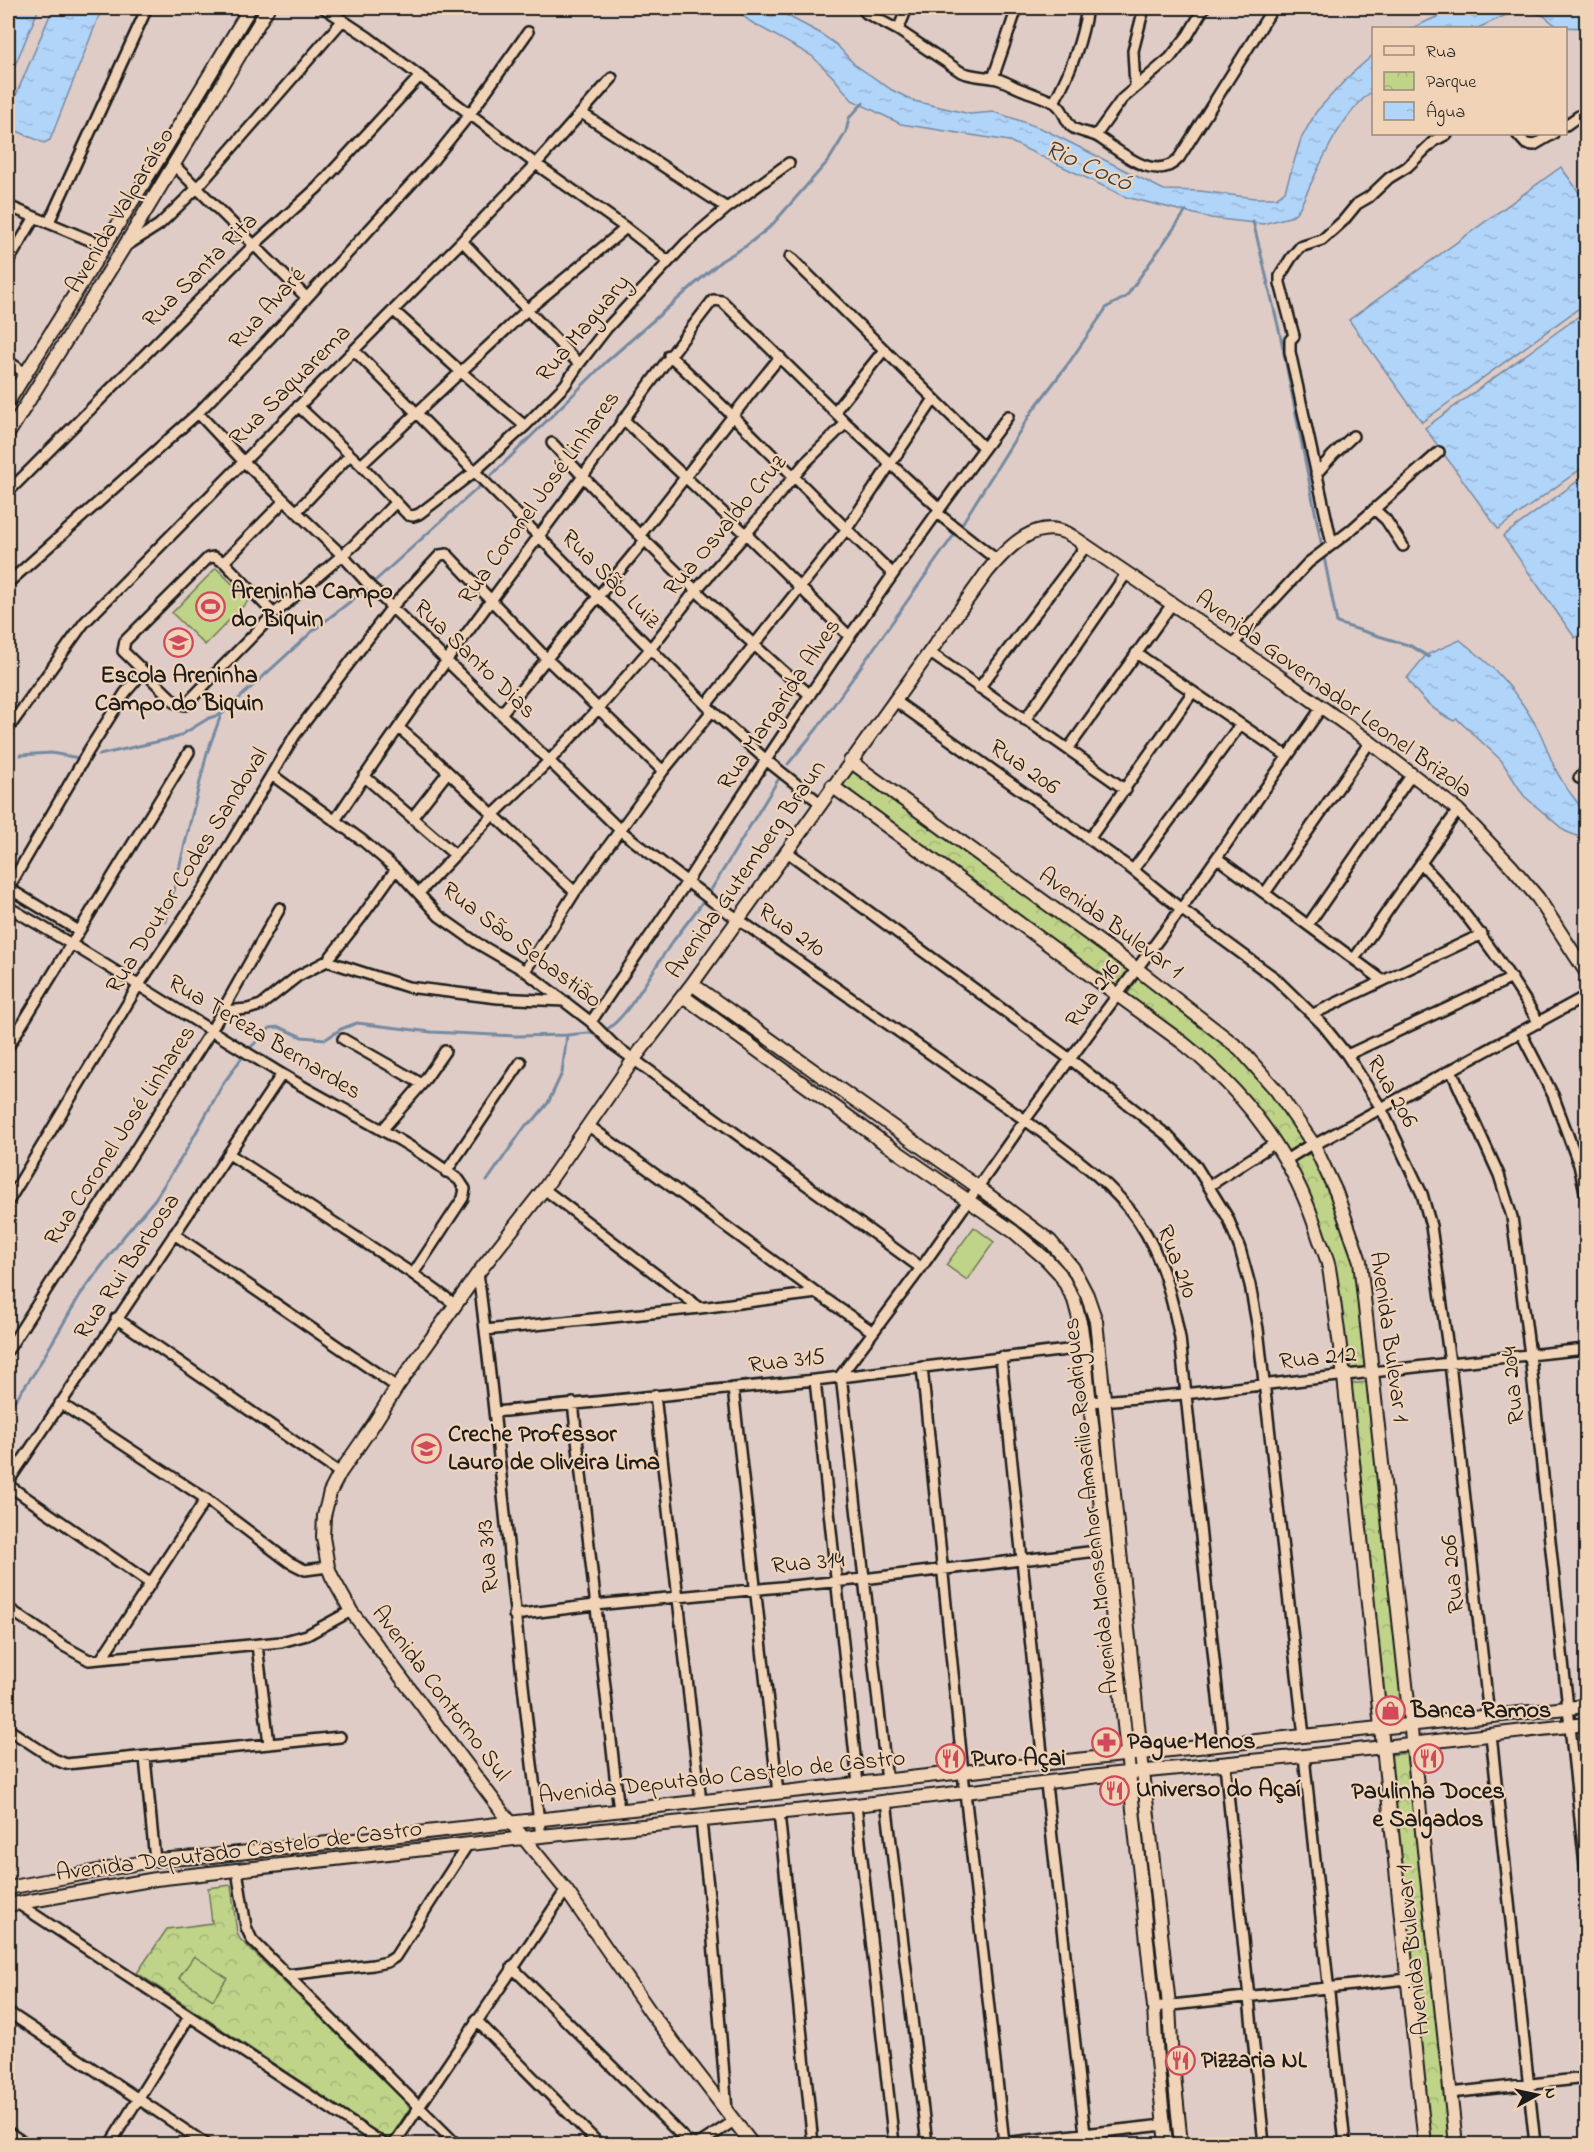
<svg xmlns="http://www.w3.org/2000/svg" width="1594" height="2152" font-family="'Indie Flower',sans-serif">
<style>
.park{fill:url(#park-crowns);stroke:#6e7852;stroke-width:1.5}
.pitch{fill:#bfd389;stroke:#6e7852;stroke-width:1.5}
.water{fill:url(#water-ripples);stroke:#758aa1;stroke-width:1.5}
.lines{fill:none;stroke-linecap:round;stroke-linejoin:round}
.stream{stroke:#758aa1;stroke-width:3}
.street-casing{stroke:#1c1c1c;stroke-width:14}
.secondary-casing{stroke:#1c1c1c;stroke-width:16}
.street{stroke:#f1d4b8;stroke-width:9}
.secondary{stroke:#f1d4b8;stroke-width:12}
.labels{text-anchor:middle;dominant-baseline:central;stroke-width:4.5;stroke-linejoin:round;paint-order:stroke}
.street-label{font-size:24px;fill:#1c1c1c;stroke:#f1d4b8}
.poi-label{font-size:24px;font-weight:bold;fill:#1c1c1c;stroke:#f1d4b8;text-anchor:start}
.water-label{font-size:26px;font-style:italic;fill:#3a4148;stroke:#f1d4b8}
</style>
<defs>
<pattern id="park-crowns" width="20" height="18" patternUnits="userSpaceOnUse" patternTransform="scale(1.5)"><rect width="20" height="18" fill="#bfd389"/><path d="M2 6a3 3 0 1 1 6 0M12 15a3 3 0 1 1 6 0" fill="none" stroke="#a4b576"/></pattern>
<pattern id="water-ripples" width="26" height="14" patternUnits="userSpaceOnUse" patternTransform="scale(1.5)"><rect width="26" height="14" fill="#b1d4f9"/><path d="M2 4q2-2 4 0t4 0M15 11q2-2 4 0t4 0" fill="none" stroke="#98b5d5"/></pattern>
</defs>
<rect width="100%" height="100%" fill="#dfccc7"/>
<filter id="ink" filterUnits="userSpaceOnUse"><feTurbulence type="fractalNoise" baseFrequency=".0167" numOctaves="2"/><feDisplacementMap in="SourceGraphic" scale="12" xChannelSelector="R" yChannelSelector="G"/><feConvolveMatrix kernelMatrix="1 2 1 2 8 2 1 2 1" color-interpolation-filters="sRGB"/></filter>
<g filter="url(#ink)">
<path class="park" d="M 854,770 L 1128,971 L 1116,988 L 840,788 Z
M 1139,977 C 1173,1003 1210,1026 1240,1057 C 1265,1082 1285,1112 1305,1141 L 1287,1152 L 1256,1107 L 1126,996 Z
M 1312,1152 L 1335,1200 L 1355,1263 L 1369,1367 L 1347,1369 L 1340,1313 L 1301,1178 L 1293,1162 Z
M 1369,1382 L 1405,1720 L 1385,1722 L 1349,1384 Z
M 1410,1753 L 1453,2144 L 1431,2144 L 1389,1755 Z
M 231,1885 L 237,1933 L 240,1939 L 411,2106 L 389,2140 L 137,1973 L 167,1929 L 212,1923 L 208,1888 Z"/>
<path class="pitch" d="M 216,568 L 249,600 L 205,645 L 172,613 Z
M 974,1227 L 994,1242 L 967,1280 L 946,1265 Z
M 194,1956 L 227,1978 L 213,2000 L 179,1978 Z"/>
<path class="water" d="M 8,8 L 39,8 L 8,82 Z
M 53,8 L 102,8 L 50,140 L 44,143 L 8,127 L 8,114 Z
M 733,8 L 773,8 L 818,32 L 837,45 L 854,64 L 892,90 L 914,101 L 970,114 L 994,112 L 1018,120 L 1045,130 L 1164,190 L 1200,191 L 1255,198 L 1276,198 L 1285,191 L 1301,139 L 1316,112 L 1348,77 L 1373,55 L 1373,90 C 1337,119 1320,166 1300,207 L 1293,216 L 1263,224 L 1211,218 L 1126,197 L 1009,141 L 901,124 L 852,100 L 833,77 L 812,56 L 751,22 Z
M 1456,8 L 1586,8 L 1586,28 L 1558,27 L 1544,16 L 1528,10 L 1506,15 L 1478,28 L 1412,28 Z
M 1561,167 L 1586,202 L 1586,303 L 1422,422 L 1349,320 Z
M 1586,311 L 1586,465 L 1498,529 L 1425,428 Z
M 1586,475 L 1586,630 L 1575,638 L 1503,536 Z
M 1460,640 C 1495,667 1516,690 1538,729 C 1547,745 1551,764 1561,779 C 1577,807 1587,803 1586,840 L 1565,831 L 1524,796 L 1501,760 L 1457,719 L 1454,721 C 1435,712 1418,696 1407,678 L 1426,655 Z"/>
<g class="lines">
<path class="stream" d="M 1253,221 L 1281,338 L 1337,623 L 1411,646 L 1429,657
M 491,476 L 606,362 L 721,261 L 746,246 L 771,226 L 829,160 L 846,132 L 849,118 L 863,103
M 960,527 L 1033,410 L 1068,364 L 1107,307 L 1126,297 L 1186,211
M 376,580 L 480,486
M 20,755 L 51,753 L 79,758
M 99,755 L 178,737 L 209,718 L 222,714 L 315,629 L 365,590
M 788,764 L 816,730 L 956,532
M 711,890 L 778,780
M 166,922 L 207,753 L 221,715
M 603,1031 C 623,1025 655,967 668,948 C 679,933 691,918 702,903
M 487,1181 L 526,1125 L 534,1120 L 548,1103 L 562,1073 L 567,1035
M 8,1410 L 35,1372 L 80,1295 L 124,1236 L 155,1199 L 184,1154 L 223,1084 L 246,1052 L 270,1028 L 279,1027 L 302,1037 L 326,1039 L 341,1029 L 357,1023 L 431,1032 L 516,1036 L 567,1035 L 598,1032"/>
<defs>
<path id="street" d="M 237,8 L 247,12
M 324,8 L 368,37 L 536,164 L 626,228 L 668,261
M 862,8 L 866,13 L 898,30 L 961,72 C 973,77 985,76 997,79 C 1006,81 1014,87 1023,90 C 1033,94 1043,97 1053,102 C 1064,107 1064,120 1072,127 C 1080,133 1090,132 1098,137 C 1119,150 1155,185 1179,158 L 1273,8
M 898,30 L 907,8
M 993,78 L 1017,8
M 1135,86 L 1133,51 L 1144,8
M 1054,102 C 1071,71 1082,42 1087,8
M 583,114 L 727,208
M 1566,125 L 1586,111
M 1517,134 L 1526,144 L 1534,145 L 1553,134
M 1096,135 L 1122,99 L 1170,58 L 1188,35 L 1204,8
M 174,165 L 306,297
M 8,206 L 104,246
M 49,222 L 147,8
M 462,241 L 579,364
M 126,246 L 159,225 L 198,187 L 343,20
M 790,257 L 984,448
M 8,262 L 35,217
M 394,311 L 461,372 L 525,426
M 354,350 L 712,711 L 766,760 L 820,803
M 669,355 C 746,426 817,502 893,574
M 8,361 L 25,373
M 298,406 L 361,465 L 408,515 L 413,516 L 419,514 L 474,472 L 525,426 L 565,385 L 579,364 L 607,328 L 686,243 L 727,208 L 789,163
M 835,411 L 884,350
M 198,413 L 243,461 L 342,555 L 370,586 L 621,831 L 712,901 L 1025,1120 C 1065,1150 1110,1180 1139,1222 C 1162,1256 1172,1298 1180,1338 L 1223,1745
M 623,419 L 746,534 L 850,637
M 552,443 C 633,532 720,616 810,695
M 361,465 L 527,310 L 626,228
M 1316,474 L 1333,455 L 1353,436
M 8,492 L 254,245 L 317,188 L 420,76
M 1374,509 L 1386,520 L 1403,546
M 296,512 L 350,455
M 937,513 L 997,560
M 640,535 C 687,476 732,415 780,357
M 1332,544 L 1290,352 L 1290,340 L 1294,336 L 1280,283 L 1280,276 L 1291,258 L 1300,247 L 1322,240 L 1343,221 L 1357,204 L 1369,197 L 1389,178 L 1407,167 L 1434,141 L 1447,134
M 224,562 L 284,501
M 8,583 L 198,413 L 269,339 L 434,159 L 470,114 L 528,32
M 274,614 L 224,562 L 214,557 L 208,558 L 125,641 L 123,651 L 176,703 L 185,705 L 274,614 L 354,545 L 395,503
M 1232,645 L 1308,563 L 1351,530 L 1439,452
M 929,652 L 1126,790
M 1136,653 L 1287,756
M 979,688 L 1086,546
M 894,700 L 1133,870 L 1181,909 L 1275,978 L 1322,1024 L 1347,1055 L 1381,1108 L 1422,1194 L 1431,1226 L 1450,1363 L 1489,1716
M 706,705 L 846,530 L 934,399
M 501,714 L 645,540
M 1025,720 L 1126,574
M 399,728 L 429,754 L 575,892
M 8,729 L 84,623 L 462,241 L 536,164 L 612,78
M 1068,749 L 1172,604
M 272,775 L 363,841 L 396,869 L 439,916 L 477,943 L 525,971 L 591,1022 L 614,1045 L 921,1268
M 364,776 L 455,855
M 1579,778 L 1586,771
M 412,818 L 448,772
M 336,819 C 407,711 485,609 562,505 C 612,437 660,367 713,300 L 722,301 L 846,423 L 940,509
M 1090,838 L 1192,693
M 786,851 L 1070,1059 L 1168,1136 L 1196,1166 L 1228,1218 L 1240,1249 L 1250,1285 L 1258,1329 L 1304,1736
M 1217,858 L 1382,980
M 1421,863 C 1468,913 1504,964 1539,1023
M 1133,870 L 1240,725
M 8,888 L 79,931
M 8,889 L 89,750 L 125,693 L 143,672
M 419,893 L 493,815 L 550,760 L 599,708 L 651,648 L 696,590 L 746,534 L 806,462 L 846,423
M 1265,893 L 1370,742
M 8,907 C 100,959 189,1018 280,1073 C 338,1108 405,1138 459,1180 L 465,1189 L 463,1198 L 413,1274
M 1308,925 L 1412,774
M 1354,959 L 1458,810
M 327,961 L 361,918 L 396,869
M 525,971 L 575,892 L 663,771 L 712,711
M 223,1011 L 248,1009 L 261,1005 L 298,976 L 327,961 L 408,987 L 498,998 L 565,1001
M 1313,1014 L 1482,934
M 591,1022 C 622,975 655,930 686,883 C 788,723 895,567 1008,416
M 1521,1033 L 1553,1095 L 1579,1165 L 1586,1196
M 343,1039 L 422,1084
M 8,1047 L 189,752
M 1347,1055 L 1512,978
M 1451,1070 L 1499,1175 L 1512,1217 L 1530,1355 L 1586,1875
M 589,1126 L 817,1293 L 873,1332
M 382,1130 L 422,1084 L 445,1051
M 1314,1145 L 1586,996
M 229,1154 L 413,1274 L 456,1305
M 1286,1160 L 1313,1143
M 446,1172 L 521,1062
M 1209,1186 L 1275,1143
M 544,1189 L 700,1308
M 8,1202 L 138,986 L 204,888 L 295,735 L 392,607 L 440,555 L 447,554 L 548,660 L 663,771
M 174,1234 L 397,1387
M 478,1273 C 502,1460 516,1649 541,1836
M 116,1318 L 340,1473
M 485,1330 L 700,1308 L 817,1293
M 8,1350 L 211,1031 L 280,908
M 1001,1357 L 1043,1763
M 922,1367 L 965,1792 L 1004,2143
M 815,1380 L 858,1784
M 733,1388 L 778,1793
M 655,1395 L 701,1802
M 1090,1402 L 1184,1394 L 1450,1363 L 1586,1349
M 60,1403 L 206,1499 L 289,1562 L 305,1570 L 328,1567
M 573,1403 L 619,1811
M 495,1412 L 815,1380 L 1084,1348
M 8,1482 L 282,1074
M 8,1485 L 151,1584
M 8,1608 L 62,1645 L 89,1660 L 281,1642 L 307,1635 L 351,1611
M 514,1615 L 595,1605 L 863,1579 L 1105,1550
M 257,1645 L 269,1744
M 101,1659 L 206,1499
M 8,1729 L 54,1759 L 66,1764 L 340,1737
M 1491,1735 L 1535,2144
M 1304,1756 L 1345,2144
M 145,1758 L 155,1860
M 1225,1764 L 1264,2144
M 887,1781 L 841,1375 L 921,1268 L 1025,1120 L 1181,909 L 1322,707
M 1046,1784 L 1085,2134
M 886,1801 L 927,2144
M 856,1805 L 894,2144
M 779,1813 L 813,2144
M 701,1821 L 710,1905 L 727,2111
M 237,1870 L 246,1927 L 252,1940 L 456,2144
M 17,1903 L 384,2144
M 512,1967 L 689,2143 L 696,2144 L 702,2142 L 734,2121
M 287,1975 L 373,1965 L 387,1962 L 395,1957 L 468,1844
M 1154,2007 L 1407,1979
M 8,2012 L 206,2144
M 476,2020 L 599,2144
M 1450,2093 L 1586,2078
M 8,2132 L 26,2144
M 110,2144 L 189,2017
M 394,2144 L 566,1890
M 993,2144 L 1164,2125"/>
<path id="secondary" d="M 8,402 L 166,147 L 250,8
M 8,434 L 124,247 L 268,8
M 850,761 L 1137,969 L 1240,1049 L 1276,1090 L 1314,1145 L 1336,1192 L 1360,1261 L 1456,2144
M 832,786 L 1183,1043 C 1247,1094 1295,1159 1319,1238 C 1323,1248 1327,1258 1329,1268 C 1335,1304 1339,1341 1344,1377 L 1425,2144
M 692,984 L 979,1188 L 1050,1241 L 1073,1268 L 1087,1295 L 1096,1321 L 1141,1754 L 1169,2005 L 1171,2045 L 1181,2144
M 683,996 L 883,1142 L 1014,1232 L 1047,1260 L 1060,1274 L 1074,1300 L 1081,1326 L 1084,1348 L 1154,2007 L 1157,2061 L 1166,2144
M 8,1888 L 155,1860 L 212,1856 L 963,1772 L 1586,1706
M 8,1905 L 156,1879 L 541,1836 L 856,1805 L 1116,1774 L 1304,1756 L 1586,1724
M 752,2144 L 651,2013 L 566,1890 L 504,1814 L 351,1611 L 332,1577 L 328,1567 L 323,1537 L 324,1516 L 330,1492 L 340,1473 L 373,1425 L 397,1387 L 478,1273 L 544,1189 L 634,1059 L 692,984 L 987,572 C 1008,547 1038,515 1072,536 L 1280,677 L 1370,742 L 1458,810 L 1511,866 L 1538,898 L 1586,972"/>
</defs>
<use href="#street" class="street-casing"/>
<use href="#secondary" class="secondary-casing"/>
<use href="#street" class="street"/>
<use href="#secondary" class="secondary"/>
</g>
</g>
<defs>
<symbol id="stadium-ring" viewBox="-11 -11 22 22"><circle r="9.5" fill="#f1d4b8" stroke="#d1495b" stroke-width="1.5"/><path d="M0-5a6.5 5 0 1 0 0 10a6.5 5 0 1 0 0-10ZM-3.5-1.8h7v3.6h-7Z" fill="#d1495b"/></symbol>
<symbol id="school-ring" viewBox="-11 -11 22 22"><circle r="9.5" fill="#f1d4b8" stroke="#d1495b" stroke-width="1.5"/><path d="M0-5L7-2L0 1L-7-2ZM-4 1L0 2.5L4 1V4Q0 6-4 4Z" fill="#d1495b"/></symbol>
<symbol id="shop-ring" viewBox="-11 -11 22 22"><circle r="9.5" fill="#f1d4b8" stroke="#d1495b" stroke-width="1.5"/><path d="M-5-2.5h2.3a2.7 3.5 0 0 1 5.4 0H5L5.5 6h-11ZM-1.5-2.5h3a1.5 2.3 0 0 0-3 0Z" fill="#d1495b"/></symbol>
<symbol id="pharmacy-ring" viewBox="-11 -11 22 22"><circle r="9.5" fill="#f1d4b8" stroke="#d1495b" stroke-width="1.5"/><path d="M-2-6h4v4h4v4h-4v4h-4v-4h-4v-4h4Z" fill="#d1495b"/></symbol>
<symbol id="restaurant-ring" viewBox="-11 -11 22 22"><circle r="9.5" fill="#f1d4b8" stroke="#d1495b" stroke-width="1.5"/><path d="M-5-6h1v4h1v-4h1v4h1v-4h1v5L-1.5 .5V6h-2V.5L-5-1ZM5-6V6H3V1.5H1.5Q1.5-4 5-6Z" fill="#d1495b"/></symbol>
</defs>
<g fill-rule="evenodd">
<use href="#stadium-ring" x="194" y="590" width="33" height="33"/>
<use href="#school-ring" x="162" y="626" width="33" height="33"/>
<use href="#school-ring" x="410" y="1432" width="33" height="33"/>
<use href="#shop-ring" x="1374" y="1694" width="33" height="33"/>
<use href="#pharmacy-ring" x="1090" y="1726" width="33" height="33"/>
<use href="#restaurant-ring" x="934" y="1742" width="33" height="33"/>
<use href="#restaurant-ring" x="1412" y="1742" width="33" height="33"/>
<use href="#restaurant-ring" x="1098" y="1774" width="33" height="33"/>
<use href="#restaurant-ring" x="1164" y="2044" width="33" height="33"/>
</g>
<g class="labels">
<g class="street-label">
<text transform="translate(121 211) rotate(-59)">Avenida Valparaíso</text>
<text transform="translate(201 271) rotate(-45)">Rua Santa Rita</text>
<text transform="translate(268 309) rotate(-48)">Rua Avaré</text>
<text transform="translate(584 329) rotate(-50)">Rua Maguary</text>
<text transform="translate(291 386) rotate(-45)">Rua Saquarema</text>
<text transform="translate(540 498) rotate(-54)">Rua Coronel José Linhares</text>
<text transform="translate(726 526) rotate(-50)">Rua Osvaldo Cruz</text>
<text transform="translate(610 580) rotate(45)">Rua São Luiz</text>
<text transform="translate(474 660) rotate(44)">Rua Santo Dias</text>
<text transform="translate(1333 695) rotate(36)">Avenida Governador Leonel Brizola</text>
<text transform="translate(780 705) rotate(-56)">Rua Margarida Alves</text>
<text transform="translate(1024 768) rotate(35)">Rua 206</text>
<text transform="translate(747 870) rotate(-55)">Avenida Gutemberg Braun</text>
<text transform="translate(188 871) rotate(-58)">Rua Doutor Codes Sandoval</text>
<text transform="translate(1110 924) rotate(36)">Avenida Bulevar 1</text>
<text transform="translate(791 931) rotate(35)">Rua 210</text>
<text transform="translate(521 946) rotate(37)">Rua São Sebastião</text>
<text transform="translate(1094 995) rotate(-54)">Rua 216</text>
<text transform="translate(264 1038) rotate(31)">Rua Tereza Bernardes</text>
<text transform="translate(1391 1092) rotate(60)">Rua 206</text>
<text transform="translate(121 1136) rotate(-57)">Rua Coronel José Linhares</text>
<text transform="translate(1176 1262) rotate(69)">Rua 210</text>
<text transform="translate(128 1267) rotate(-56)">Rua Rui Barbosa</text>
<text transform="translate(1388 1337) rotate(82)">Avenida Bulevar 1</text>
<text transform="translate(1318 1359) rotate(-6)">Rua 212</text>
<text transform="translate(787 1362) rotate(-7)">Rua 315</text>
<text transform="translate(1514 1385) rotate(-96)">Rua 204</text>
<text transform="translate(1092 1506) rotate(-96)">Avenida Monsenhor Amarilio Rodrigues</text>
<text transform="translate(489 1556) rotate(-95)">Rua 313</text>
<text transform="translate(808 1564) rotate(-5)">Rua 314</text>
<text transform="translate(1454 1574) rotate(-96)">Rua 206</text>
<text transform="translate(440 1694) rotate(53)">Avenida Contorno Sul</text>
<text transform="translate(722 1778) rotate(-6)">Avenida Deputado Castelo de Castro</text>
<text transform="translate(239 1852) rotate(-7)">Avenida Deputado Castelo de Castro</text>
<text transform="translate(1414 1950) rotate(-96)">Avenida Bulevar 1</text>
</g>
<g class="poi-label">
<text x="231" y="592">Areninha Campo<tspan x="231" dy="28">do Biquin</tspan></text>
<text x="179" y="676" text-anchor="middle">Escola Areninha<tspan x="179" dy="28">Campo do Biquin</tspan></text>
<text x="448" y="1435">Creche Professor<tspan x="448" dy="28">Lauro de Oliveira Lima</tspan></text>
<text x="1411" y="1711">Banca Ramos</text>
<text x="1127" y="1742">Pague Menos</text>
<text x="971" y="1759">Puro Açai</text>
<text x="1136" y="1790">Universo do Açaí</text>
<text x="1428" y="1792" text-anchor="middle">Paulinha Doces<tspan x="1428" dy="28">e Salgados</tspan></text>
<text x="1201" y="2061">Pizzaria NL</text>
</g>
<g class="water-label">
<text transform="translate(1088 167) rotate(24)">Rio Cocó</text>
</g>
</g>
<rect width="1594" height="2152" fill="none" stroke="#f1d4b8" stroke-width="30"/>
<rect x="15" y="15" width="1564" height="2122" fill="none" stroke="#1c1c1c" stroke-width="2" filter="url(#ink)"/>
<rect x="1372" y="27" width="195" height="108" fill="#f1d4b8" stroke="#9c8a7a" stroke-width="1.5"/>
<rect x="1384" y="46" width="30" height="9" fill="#f1d4b8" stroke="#9c8a7a" stroke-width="1.5"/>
<text x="1426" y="57" font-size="18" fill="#1c1c1c">Rua</text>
<rect x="1384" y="72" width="30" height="18" fill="url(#park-crowns)" stroke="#9c8a7a" stroke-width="1.5"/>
<text x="1426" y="87" font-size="18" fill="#1c1c1c">Parque</text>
<rect x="1384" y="102" width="30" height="18" fill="url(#water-ripples)" stroke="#9c8a7a" stroke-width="1.5"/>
<text x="1426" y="117" font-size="18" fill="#1c1c1c">Água</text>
<g transform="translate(1537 2095) rotate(82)" stroke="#f1d4b8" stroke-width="4.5" paint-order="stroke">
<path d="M0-4.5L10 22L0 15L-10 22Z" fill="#1c1c1c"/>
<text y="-9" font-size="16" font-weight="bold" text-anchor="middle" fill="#1c1c1c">N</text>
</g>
</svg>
